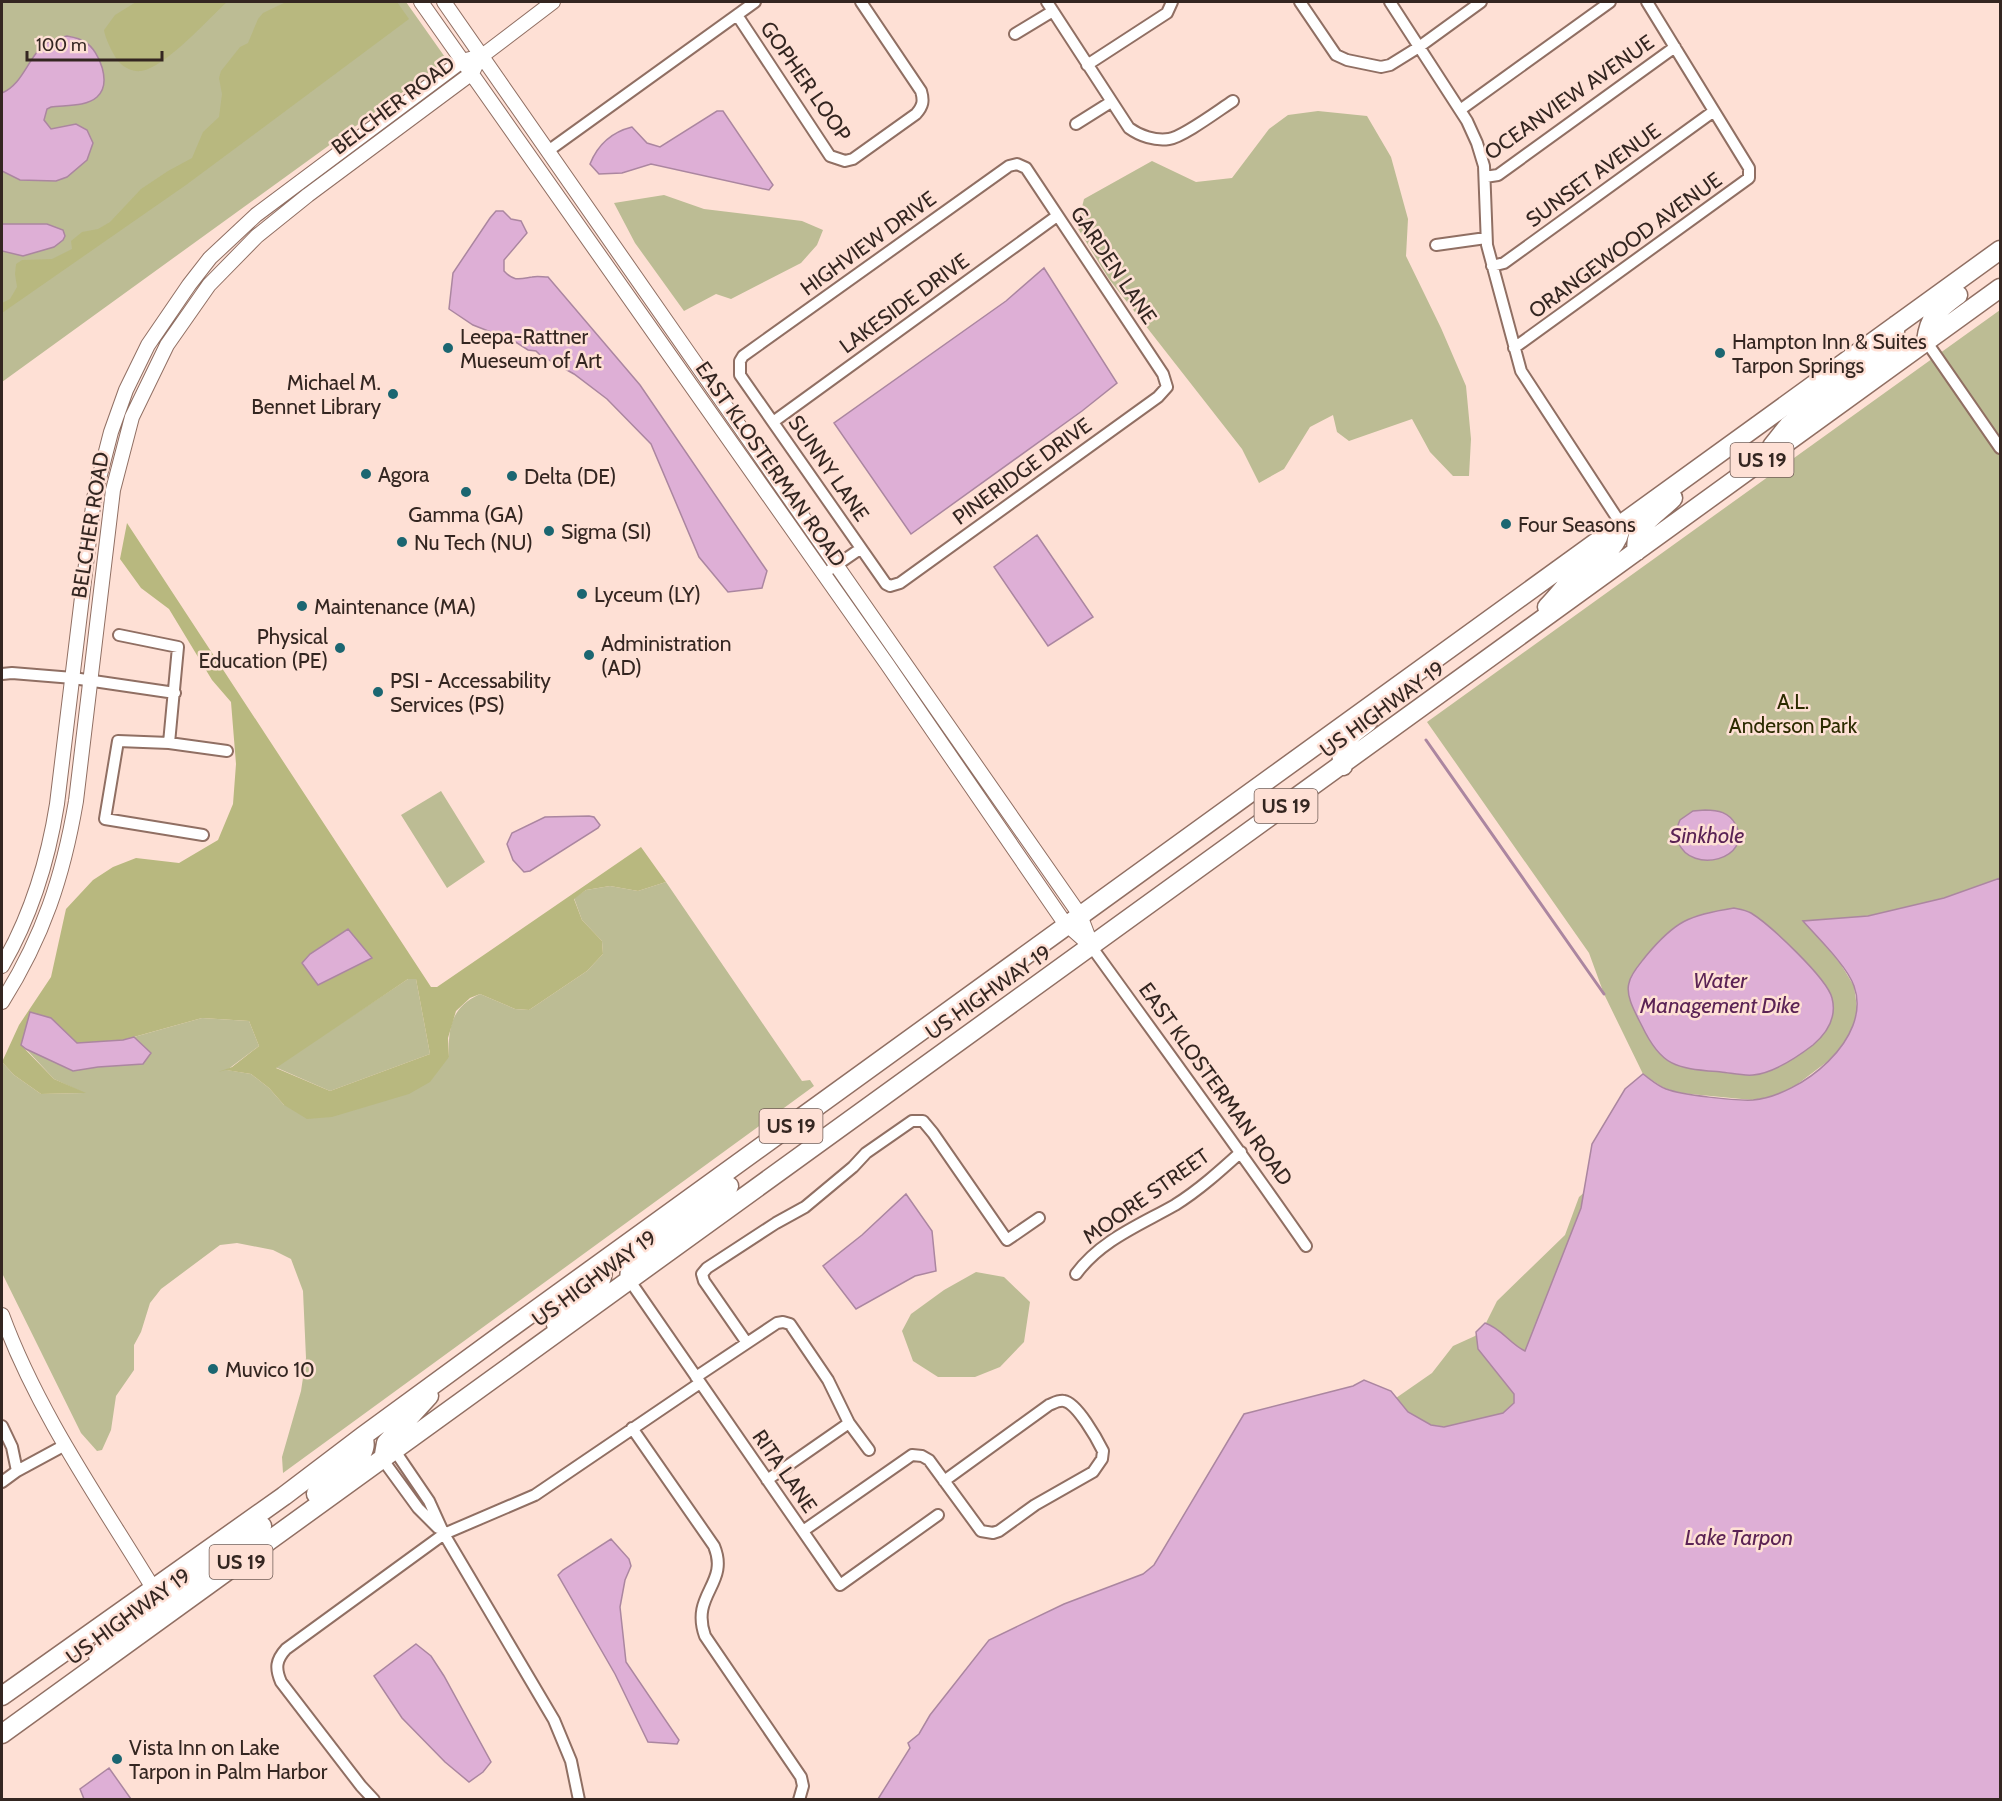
<svg xmlns="http://www.w3.org/2000/svg" width="2002" height="1801" font-family="Cabin,sans-serif">
<style>
.green{fill:#bcbc94}
.forest{fill:#b8b87f;fill-rule:evenodd}
.water{fill:#deafd6;stroke:#ab86a0;stroke-width:1.5}
.lines{fill:none;stroke-linecap:round;stroke-linejoin:round}
.stream{stroke:#ab86a0;stroke-width:3}
.street-casing{stroke:#906f63;stroke-width:14}
.secondary-casing{stroke:#906f63;stroke-width:16}
.highway-casing{stroke:#906f63;stroke-width:21}
.street{stroke:#fff;stroke-width:10}
.secondary{stroke:#fff;stroke-width:14}
.highway{stroke:#fff;stroke-width:18}
.poi-dot{fill:#1b6671;stroke:#fee0d5;stroke-width:2}
.labels{text-anchor:middle;dominant-baseline:central;stroke-width:5;stroke-linejoin:round;paint-order:stroke}
.shield{fill:#fee0d5;stroke:#715e57;stroke-width:1.5}
.shield-label{font-size:20px;font-weight:bold;fill:#342621}
.street-label{font-size:21px;fill:#342621;stroke:#fee0d5}
.poi-label{font-size:21px;fill:#342621;stroke:#fee0d5;text-anchor:start}
.park-label{font-size:21px;fill:#2c2b00;stroke:#fee0d5}
.water-label{font-size:22px;font-style:italic;fill:#5b2355;stroke:#fee0d5}
</style>
<rect width="100%" height="100%" fill="#fee0d5"/>
<path class="green" d="M 2,2 L 406,2 L 447,60 L 2,382 Z
M 1318,111 L 1367,116 L 1391,157 L 1408,219 L 1406,256 L 1441,328 L 1466,386 L 1471,439 L 1469,476 L 1453,476 L 1430,452 L 1412,419 L 1349,441 L 1337,432 L 1333,415 L 1310,427 L 1284,469 L 1259,483 L 1242,449 L 1109,279 L 1077,227 L 1084,199 L 1152,161 L 1196,182 L 1232,178 L 1269,129 L 1288,115 Z
M 664,195 L 704,209 L 802,221 L 823,230 L 817,245 L 801,263 L 731,299 L 716,294 L 684,311 L 635,243 L 614,203 Z
M 2000,310 L 2000,878 L 1944,898 L 1868,916 L 1804,921 L 1840,963 L 1854,986 L 1857,1008 L 1853,1029 L 1841,1048 L 1828,1061 L 1795,1086 L 1775,1096 L 1752,1100 L 1680,1093 L 1664,1088 L 1643,1074 L 1604,994 L 1589,953 L 1427,722 Z
M 441,791 L 485,862 L 447,888 L 401,815 Z
M 666,882 L 802,1081 L 810,1080 L 814,1086 L 283,1473 L 282,1457 L 301,1391 L 306,1358 L 303,1291 L 291,1259 L 273,1250 L 237,1243 L 220,1245 L 161,1289 L 150,1303 L 141,1332 L 134,1345 L 134,1370 L 116,1396 L 111,1430 L 102,1450 L 97,1451 L 81,1433 L 2,1273 L 2,1062 L 14,1075 L 41,1094 L 84,1093 L 54,1079 L 26,1049 L 73,1071 L 98,1067 L 151,1053 L 134,1037 L 202,1018 L 249,1021 L 259,1046 L 227,1070 L 251,1074 L 269,1088 L 284,1105 L 449,1057 C 448,1028 451,1007 480,994 L 515,1009 L 529,1010 L 587,971 L 603,954 L 602,941 L 582,920 L 574,898 L 586,890 L 610,886 L 638,891 Z
M 408,979 L 416,979 L 430,1054 L 330,1091 L 275,1067 Z
M 1601,1178 L 1521,1402 L 1486,1432 L 1431,1425 L 1411,1415 L 1396,1398 L 1432,1373 L 1453,1346 L 1475,1336 L 1484,1327 L 1497,1301 L 1565,1235 L 1579,1197 Z
M 976,1272 L 1004,1277 L 1030,1302 L 1024,1342 L 1000,1367 L 975,1377 L 938,1377 L 913,1361 L 902,1331 L 911,1314 L 944,1290 Z"/>
<path class="forest" d="M 136,2 L 227,2 C 208,19 165,68 141,71 C 133,72 125,68 120,63 C 114,57 105,38 104,30 L 115,15 Z
M 286,2 L 397,2 L 409,19 L 186,185 L 2,313 L 2,303 L 10,299 L 17,287 L 15,274 L 16,264 L 22,260 L 52,259 L 72,249 L 71,241 L 82,232 L 98,229 L 110,222 L 141,189 L 168,171 L 192,158 L 203,132 L 219,117 L 222,94 L 219,78 L 221,71 L 240,47 L 248,43 L 258,19 L 263,13 Z
M 127,523 L 431,987 L 437,987 L 641,847 L 666,882 L 638,891 L 610,886 L 586,890 L 574,899 L 582,920 L 602,941 L 603,954 L 587,971 L 529,1010 L 515,1009 L 480,994 L 470,998 L 456,1011 L 448,1038 L 449,1057 L 430,1082 L 409,1094 L 332,1117 L 307,1119 L 284,1105 L 269,1088 L 251,1074 L 226,1070 L 218,1072 L 232,1067 L 259,1046 L 249,1021 L 202,1018 L 123,1040 L 77,1043 L 51,1018 L 21,1045 L 54,1079 L 86,1093 L 41,1094 L 14,1075 L 2,1062 L 19,1025 L 51,977 L 66,909 L 93,880 L 113,867 L 136,858 L 179,863 L 218,840 L 233,804 L 236,764 L 231,702 L 212,680 L 169,609 L 141,588 L 120,559 ZM 408,979 L 416,979 L 430,1054 L 330,1091 L 276,1068 Z"/>
<path class="water" d="M 67,36 C 73,37 80,38 85,42 C 100,51 112,84 97,97 C 86,107 65,105 51,107 L 47,109 L 44,120 L 51,129 L 76,124 L 87,130 L 93,143 L 87,160 L 67,177 L 56,181 L 20,180 L 2,171 L 2,93 C 24,84 28,55 48,42 C 54,39 61,38 67,36 Z
M 717,111 L 723,111 L 773,185 L 769,190 L 651,164 L 622,173 L 599,174 L 590,164 C 598,144 612,132 632,127 L 647,143 L 660,147 Z
M 496,211 L 503,211 L 511,219 L 521,221 L 527,233 L 504,260 L 504,271 C 514,282 520,279 532,277 C 537,276 543,277 548,277 L 640,385 L 767,571 L 762,588 L 728,592 L 699,557 L 651,444 L 607,399 L 574,374 L 540,355 L 536,351 L 528,350 L 514,341 L 473,325 L 449,309 L 453,273 L 490,218 Z
M 2,224 L 47,224 L 63,230 L 65,236 L 63,240 L 54,247 L 23,256 L 2,251 Z
M 1044,268 L 1117,383 L 1082,411 L 911,534 L 834,423 L 1006,301 Z
M 1037,535 L 1093,617 L 1048,646 L 994,567 Z
M 1705,810 C 1718,810 1729,812 1736,825 C 1753,858 1692,876 1678,842 C 1675,834 1676,828 1680,820 L 1693,811 Z
M 589,816 L 594,817 L 600,825 L 598,828 L 530,871 L 524,872 L 513,860 L 507,844 L 512,833 L 545,817 Z
M 2000,878 L 2000,1799 L 878,1799 L 910,1748 L 908,1743 L 919,1734 L 930,1715 L 989,1640 L 1064,1604 L 1143,1574 L 1154,1565 L 1244,1414 L 1353,1386 L 1364,1380 L 1391,1391 L 1408,1412 L 1431,1425 L 1444,1427 L 1503,1413 L 1514,1403 L 1514,1394 L 1478,1349 L 1476,1332 L 1485,1323 C 1501,1328 1510,1344 1525,1351 L 1581,1208 L 1592,1144 L 1625,1089 L 1643,1074 C 1650,1079 1658,1086 1666,1089 C 1682,1095 1736,1101 1753,1100 C 1800,1096 1873,1039 1854,986 C 1847,966 1818,938 1803,921 L 1868,916 L 1944,898 Z
M 1734,908 C 1739,909 1746,910 1751,913 C 1769,924 1827,978 1832,998 C 1837,1017 1827,1033 1813,1045 C 1796,1058 1774,1073 1753,1075 C 1743,1076 1731,1073 1721,1072 C 1677,1068 1662,1068 1642,1026 C 1636,1014 1625,996 1629,983 C 1631,973 1640,964 1646,956 C 1675,921 1689,915 1734,908 Z
M 348,929 L 372,958 L 318,985 L 302,963 L 310,954 Z
M 30,1012 L 51,1018 L 77,1043 L 123,1040 L 134,1037 L 151,1053 L 143,1064 L 98,1067 L 73,1071 L 26,1049 L 21,1045 Z
M 906,1194 L 932,1231 L 936,1271 L 915,1276 L 856,1309 L 823,1266 L 862,1235 Z
M 611,1539 L 629,1559 L 631,1566 L 625,1580 L 620,1607 L 626,1662 L 679,1740 L 677,1744 L 648,1742 L 615,1674 L 558,1575 L 563,1570 Z
M 416,1644 L 431,1656 L 444,1676 L 491,1762 L 483,1772 L 469,1782 L 445,1762 L 402,1718 L 374,1676 Z
M 109,1768 L 131,1799 L 84,1799 L 80,1789 Z"/>
<g class="lines">
<path class="stream" d="M 1426,740 L 1604,994"/>
<defs>
<path id="street" d="M 1047,2 L 1129,128 C 1140,136 1155,141 1169,139 C 1183,137 1219,110 1233,101
M 1300,2 L 1336,55 L 1347,60 L 1381,67 L 1390,65 L 1419,47 L 1481,2
M 1390,2 L 1467,121 L 1477,143 L 1484,166 L 1487,245 L 1521,371 L 1621,524
M 737,15 L 830,156 L 845,161 L 853,159 L 916,114 C 923,106 924,101 921,91 L 861,2
M 1015,34 L 1053,11
M 1087,65 L 1167,13 L 1172,2
M 1460,110 L 1610,2
M 1076,124 L 1111,102
M 548,151 L 755,2
M 1017,164 L 1026,168 L 1163,374 L 1167,387 L 1158,397 L 900,583 L 890,586 L 886,584 L 740,375 L 740,361 L 743,356 L 1009,166 Z
M 1485,177 L 1498,175 L 1675,47
M 1436,245 L 1486,238
M 1492,266 L 1504,263 L 1714,111
M 1926,341 L 2000,448
M 1514,348 L 1749,178 L 1749,168 L 1647,2
M 773,422 L 1057,216
M 831,569 L 860,549
M 119,635 L 178,647 L 169,743
M 2,674 L 12,673 L 73,678 L 175,693
M 203,835 L 105,819 L 118,741 L 169,743 L 227,751
M 1091,946 C 1163,1046 1236,1145 1306,1246
M 1076,1274 C 1101,1240 1140,1225 1175,1205 C 1199,1190 1220,1171 1241,1152
M 630,1281 L 840,1585 L 938,1515
M 747,1343 L 704,1281 L 702,1274 L 707,1268 L 776,1223 L 805,1207 L 853,1167 L 866,1153 L 912,1121 L 923,1121 L 933,1133 L 1007,1240 L 1039,1218
M 696,1377 L 777,1323 L 783,1322 L 790,1324 L 828,1380 L 849,1423 L 869,1450
M 2,1426 L 12,1447 L 17,1471
M 632,1428 L 714,1546 C 730,1584 690,1594 705,1636 L 801,1777 L 803,1786 L 799,1800
M 395,1451 L 429,1501 L 444,1534 L 554,1720 L 571,1761 L 579,1800
M 383,1460 L 418,1508 L 438,1528
M 767,1480 L 849,1423
M 2,1482 L 17,1471 L 65,1445
M 803,1531 L 912,1455 L 922,1456 L 929,1460 L 981,1531 L 993,1533 L 999,1531 L 1035,1505 L 1093,1472 L 1102,1459 L 1103,1451 C 1097,1439 1077,1403 1064,1401 C 1059,1400 1054,1403 1049,1405 L 944,1481
M 374,1800 L 361,1786 L 281,1682 C 275,1668 276,1660 286,1649 L 444,1534 L 535,1495 L 700,1383"/>
<path id="secondary" d="M 421,2 L 887,664 L 1064,922 L 1091,946
M 444,2 L 1080,915 L 1091,944
M 2,966 C 31,916 48,861 57,804 L 94,498 L 111,432 L 126,390 L 148,345 L 189,285 L 210,258 L 256,215 L 462,61 L 482,56 L 553,2
M 2,1002 C 43,937 63,877 76,801 L 113,490 L 132,417 L 167,345 L 209,285 L 257,236 L 308,195 L 472,73 L 476,65
M 2,1315 C 38,1413 99,1499 153,1588"/>
<path id="highway" d="M 1926,341 C 1929,316 1938,310 1958,295
M 1772,446 L 1788,426 L 1888,349 L 1893,343 L 1896,325
M 1637,551 C 1632,526 1658,514 1673,498
M 1547,607 C 1555,599 1562,590 1569,582 C 1588,564 1620,553 1621,524
M 1343,766 C 1337,741 1351,736 1368,722
M 630,1281 C 628,1270 632,1263 638,1254 L 729,1186
M 556,1325 C 562,1318 568,1310 575,1303 C 590,1289 607,1287 602,1262
M 383,1460 L 386,1443 L 429,1396
M 316,1494 L 360,1457 C 365,1449 366,1444 363,1436
M 151,1620 L 163,1603 L 174,1593 L 262,1526
M 98,1656 C 105,1648 111,1640 118,1633 C 133,1620 143,1617 150,1597
M 2,1696 L 284,1496 L 363,1436 L 501,1335 L 2000,250
M 2,1734 L 2000,288"/>
</defs>
<use href="#street" class="street-casing"/>
<use href="#secondary" class="secondary-casing"/>
<use href="#highway" class="highway-casing"/>
<use href="#street" class="street"/>
<use href="#secondary" class="secondary"/>
<use href="#highway" class="highway"/>
</g>
<g class="poi-dot">
<circle cx="448" cy="348" r="6"/>
<circle cx="1720" cy="353" r="6"/>
<circle cx="393" cy="394" r="6"/>
<circle cx="366" cy="474" r="6"/>
<circle cx="512" cy="476" r="6"/>
<circle cx="466" cy="492" r="6"/>
<circle cx="1506" cy="524" r="6"/>
<circle cx="549" cy="531" r="6"/>
<circle cx="402" cy="542" r="6"/>
<circle cx="582" cy="594" r="6"/>
<circle cx="302" cy="606" r="6"/>
<circle cx="340" cy="648" r="6"/>
<circle cx="589" cy="655" r="6"/>
<circle cx="378" cy="692" r="6"/>
<circle cx="213" cy="1369" r="6"/>
<circle cx="117" cy="1759" r="6"/>
</g>
<g class="labels">
<g class="shield">
<rect x="1730.5" y="443" width="63" height="34" rx="4.5"/>
<rect x="1254.5" y="789" width="63" height="34" rx="4.5"/>
<rect x="759.5" y="1109" width="63" height="34" rx="4.5"/>
<rect x="209.5" y="1545" width="63" height="34" rx="4.5"/>
</g>
<g class="shield-label">
<text x="1762" y="460">US 19</text>
<text x="1286" y="806">US 19</text>
<text x="791" y="1126">US 19</text>
<text x="241" y="1562">US 19</text>
</g>
<g class="street-label">
<text transform="translate(806 81) rotate(55)">GOPHER LOOP</text>
<text transform="translate(1569 97) rotate(-35)">OCEANVIEW AVENUE</text>
<text transform="translate(393 105) rotate(-37)">BELCHER ROAD</text>
<text transform="translate(1593 175) rotate(-36)">SUNSET AVENUE</text>
<text transform="translate(868 243) rotate(-36)">HIGHVIEW DRIVE</text>
<text transform="translate(1625 245) rotate(-36)">ORANGEWOOD AVENUE</text>
<text transform="translate(1114 265) rotate(56)">GARDEN LANE</text>
<text transform="translate(904 303) rotate(-36)">LAKESIDE DRIVE</text>
<text transform="translate(771 464) rotate(55)">EAST KLOSTERMAN ROAD</text>
<text transform="translate(829 468) rotate(55)">SUNNY LANE</text>
<text transform="translate(1022 471) rotate(-36)">PINERIDGE DRIVE</text>
<text transform="translate(90 525) rotate(-81)">BELCHER ROAD</text>
<text transform="translate(1382 709) rotate(-36)">US HIGHWAY 19</text>
<text transform="translate(988 992) rotate(-35)">US HIGHWAY 19</text>
<text transform="translate(1216 1084) rotate(54)">EAST KLOSTERMAN ROAD</text>
<text transform="translate(1146 1196) rotate(-35)">MOORE STREET</text>
<text transform="translate(594 1278) rotate(-36)">US HIGHWAY 19</text>
<text transform="translate(785 1471) rotate(55)">RITA LANE</text>
<text transform="translate(128 1616) rotate(-36)">US HIGHWAY 19</text>
</g>
<g class="poi-label">
<text x="460" y="336">Leepa-Rattner<tspan x="460" dy="24">Mueseum of Art</tspan></text>
<text x="1732" y="341">Hampton Inn &amp; Suites<tspan x="1732" dy="24">Tarpon Springs</tspan></text>
<text x="381" y="382" text-anchor="end">Michael M.<tspan x="381" dy="24">Bennet Library</tspan></text>
<text x="378" y="474">Agora</text>
<text x="524" y="476">Delta (DE)</text>
<text x="466" y="514" text-anchor="middle">Gamma (GA)</text>
<text x="1518" y="524">Four Seasons</text>
<text x="561" y="531">Sigma (SI)</text>
<text x="414" y="542">Nu Tech (NU)</text>
<text x="594" y="594">Lyceum (LY)</text>
<text x="314" y="606">Maintenance (MA)</text>
<text x="328" y="636" text-anchor="end">Physical<tspan x="328" dy="24">Education (PE)</tspan></text>
<text x="601" y="643">Administration<tspan x="601" dy="24">(AD)</tspan></text>
<text x="390" y="680">PSI - Accessability<tspan x="390" dy="24">Services (PS)</tspan></text>
<text x="225" y="1369">Muvico 10</text>
<text x="129" y="1747">Vista Inn on Lake<tspan x="129" dy="24">Tarpon in Palm Harbor</tspan></text>
</g>
<g class="park-label">
<text x="1793" y="701">A.L.<tspan x="1793" dy="24">Anderson Park</tspan></text>
</g>
<g class="water-label">
<text x="1707" y="835">Sinkhole</text>
<text x="1720" y="980">Water<tspan x="1720" dy="25">Management Dike</tspan></text>
<text x="1739" y="1537">Lake Tarpon</text>
</g>
</g>
<rect width="2002" height="1801" fill="none" stroke="#342621" stroke-width="6"/>
<path d="M27 51v9h135v-9" fill="none" stroke="#342621" stroke-width="3"/>
<text x="36" y="51" font-size="18" fill="#342621" stroke="#fee0d5" stroke-width="4.5" paint-order="stroke">100 m</text>
</svg>
